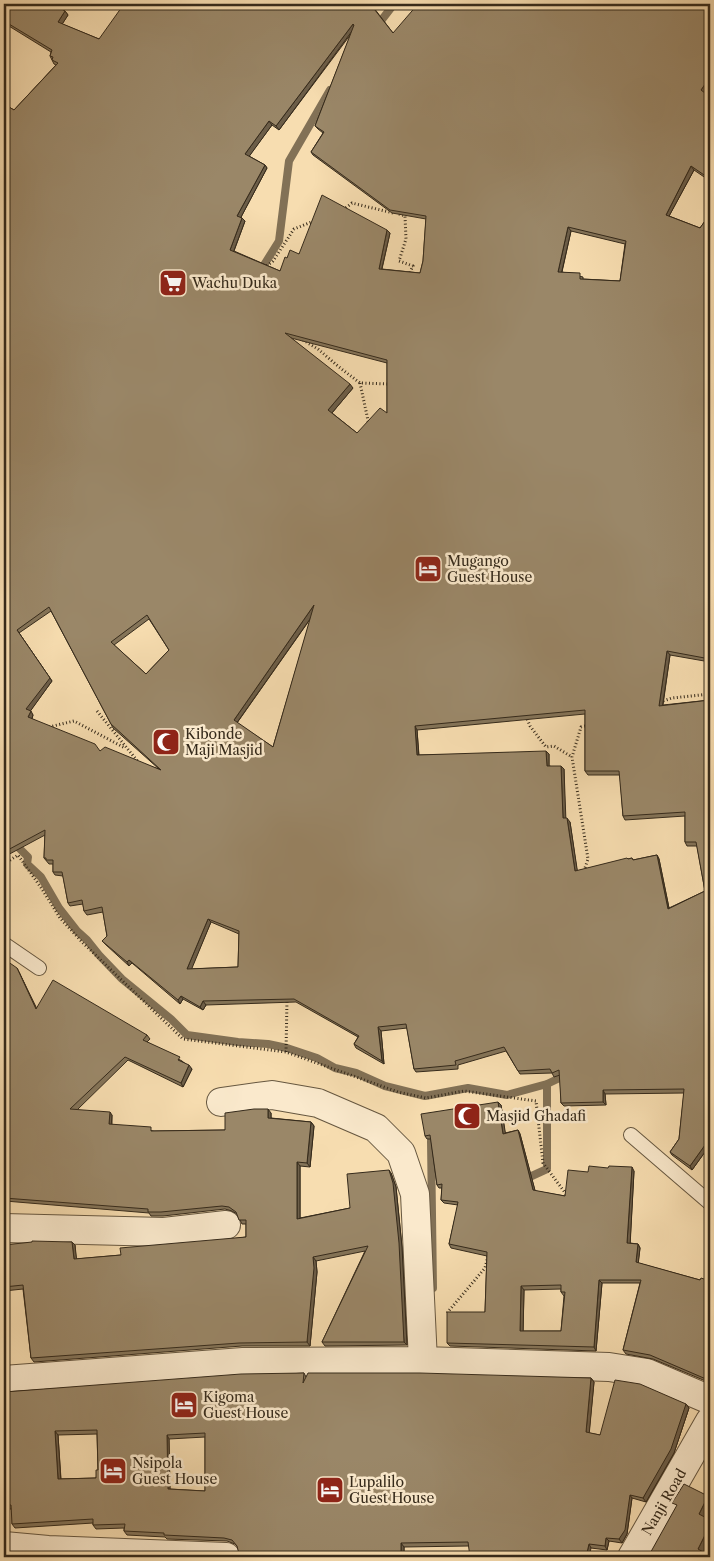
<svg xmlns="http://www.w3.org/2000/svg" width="714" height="1561" font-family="'Libre Caslon Text',serif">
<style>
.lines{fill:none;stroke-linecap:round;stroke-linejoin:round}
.stream{stroke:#827156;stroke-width:8}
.lane-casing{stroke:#665740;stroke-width:16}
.street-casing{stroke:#665740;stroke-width:30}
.path{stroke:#352a1b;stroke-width:3;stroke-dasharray:1 2.5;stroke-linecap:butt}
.lane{stroke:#fae9cc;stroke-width:14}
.street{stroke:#fae9cc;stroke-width:28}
.wall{fill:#847459;stroke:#352a1b;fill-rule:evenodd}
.shaded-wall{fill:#6c5e49;stroke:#352a1b}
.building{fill:#9a8768;stroke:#352a1b;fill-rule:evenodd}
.labels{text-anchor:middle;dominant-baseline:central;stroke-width:5;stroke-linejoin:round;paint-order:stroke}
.poi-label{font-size:14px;fill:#352a1b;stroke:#fae9cc;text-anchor:start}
.street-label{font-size:14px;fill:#352a1b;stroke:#fae9cc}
</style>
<rect width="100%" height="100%" fill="#f7ddb0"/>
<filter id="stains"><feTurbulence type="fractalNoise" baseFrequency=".004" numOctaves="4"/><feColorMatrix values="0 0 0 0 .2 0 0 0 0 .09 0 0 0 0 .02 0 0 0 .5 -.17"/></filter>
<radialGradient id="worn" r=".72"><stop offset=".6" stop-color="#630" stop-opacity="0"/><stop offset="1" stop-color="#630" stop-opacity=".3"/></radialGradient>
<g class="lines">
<path class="stream" d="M 377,26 L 394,4
M 259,273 L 279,241 L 289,161 L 330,90
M 4,833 L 28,857 L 27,864 L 41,877 L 59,908 L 77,931 L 87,940 L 99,955 L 122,979 L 171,1019 L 187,1035 L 238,1042 L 268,1044 L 287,1048 L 317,1058 L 335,1068 L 356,1073 L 385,1086 L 425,1096 L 468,1088 L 507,1095 L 547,1084 L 568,1074
M 523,1180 L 547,1169 L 547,1084
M 433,1288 L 431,1141 L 440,1139"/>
<defs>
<path id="lane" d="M 4,944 L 39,968
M 631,1135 L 710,1203"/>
<path id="street" d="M 221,1102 L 272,1095 L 318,1103 L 376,1128 L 401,1153 L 415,1194 L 423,1361
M 4,1228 L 164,1232 L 226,1225
M 4,1380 L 243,1362 L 423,1361 L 609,1367 L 647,1373 L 710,1400
M 4,1546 L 48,1550 L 226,1557
M 632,1557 L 710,1421"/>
</defs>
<use href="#lane" class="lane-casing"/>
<use href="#street" class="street-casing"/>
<path class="path" d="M 343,210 L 352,203 L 393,213
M 399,214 L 405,216 L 406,239 L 399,261 L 413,266 L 409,274
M 264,268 L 273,261 L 294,229 L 314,221
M 303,340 L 318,349 L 339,367 L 360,383 L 390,384
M 360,383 L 369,425
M 660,702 L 672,698 L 710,694
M 97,711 L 139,763
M 526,716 L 530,726 L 546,747 L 554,746 L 572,757
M 49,727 L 74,721 L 125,748
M 4,864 L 18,855 L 42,889 L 60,918 L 83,943 L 183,1039 L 286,1052 L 398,1092 L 426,1098 L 464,1091 L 536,1101 L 543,1163 L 566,1194 L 566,1196
M 584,871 L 588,859 L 572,757 L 581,727 L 589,725
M 286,1052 L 287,1000
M 447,1313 L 485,1268 L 488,1256"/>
<use href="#lane" class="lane"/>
<use href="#street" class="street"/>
</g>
<path class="wall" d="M 4,4 L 65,11 L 68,15 L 62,24 L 99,39 L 374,8 L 393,33 L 710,4 L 710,84 L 704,92 L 710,97 L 710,181 L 694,170 L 669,216 L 700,228 L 710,214 L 710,662 L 670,655 L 663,705 L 710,700 L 710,1145 L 692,1170 L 672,1155 L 670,1152 L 679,1139 L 684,1093 L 605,1094 L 606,1105 L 564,1106 L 561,1103 L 560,1075 L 554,1077 L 552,1073 L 520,1074 L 506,1051 L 458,1065 L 458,1069 L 416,1072 L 414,1069 L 407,1028 L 381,1031 L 384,1064 L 356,1048 L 354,1044 L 358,1037 L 296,1002 L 206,1005 L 203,1010 L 183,999 L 180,1004 L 132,963 L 129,966 L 105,944 L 102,941 L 107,936 L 103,912 L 87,915 L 84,911 L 83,904 L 70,906 L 68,903 L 63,876 L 55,875 L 53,872 L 53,864 L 49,864 L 44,858 L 45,835 L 4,857 L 4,104 L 14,110 L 56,65 L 54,64 L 50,56 L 51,52 L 4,23 ZM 351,34 L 315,126 L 318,129 L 323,133 L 311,152 L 313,155 L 392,213 L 426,219 L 423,261 L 420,273 L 382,269 L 390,233 L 387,230 L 299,254 L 287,258 L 280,271 L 234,251 L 245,221 L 241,217 L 267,168 L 265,165 L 249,156 L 272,125 L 279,130 ZM 571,231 L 625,244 L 620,281 L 583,279 L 583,277 L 562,272 ZM 291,338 L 387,363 L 387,413 L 357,433 L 332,413 L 353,388 ZM 51,611 L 111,724 L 113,728 L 159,769 L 100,751 L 32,719 L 33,715 L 30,711 L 52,681 L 19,633 ZM 311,618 L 273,747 L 237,723 ZM 149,619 L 169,650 L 146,674 L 114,645 ZM 585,714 L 585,771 L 588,775 L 620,775 L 623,816 L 625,820 L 685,816 L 685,842 L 687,846 L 697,846 L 705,891 L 669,908 L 659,859 L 657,855 L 633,860 L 632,858 L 577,871 L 570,822 L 565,818 L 564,769 L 549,766 L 549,754 L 419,755 L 417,730 ZM 211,922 L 239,934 L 238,967 L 191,969 Z
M 19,972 L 36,1009 L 147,1035 L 150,1039 L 147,1042 L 182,1061 L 192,1069 L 183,1087 L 128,1060 L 77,1110 L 112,1115 L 112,1125 L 154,1131 L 225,1130 L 271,1113 L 271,1118 L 311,1122 L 314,1126 L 310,1167 L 300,1166 L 300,1218 L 350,1208 L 391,1173 L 396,1187 L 402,1247 L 407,1345 L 325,1346 L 322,1342 L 365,1251 L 316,1261 L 317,1272 L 310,1346 L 242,1346 L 34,1362 L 31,1358 L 23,1289 L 4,1291 L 4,1245 L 72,1242 L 75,1245 L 76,1259 L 121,1255 L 246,1237 L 246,1224 L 242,1224 L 237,1214 L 232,1211 L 225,1209 L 163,1216 L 151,1216 L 149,1213 L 5,1201 L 4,1199 L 4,1099 L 8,1099 Z
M 501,1105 L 505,1133 L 518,1130 L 520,1134 L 535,1191 L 565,1196 L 588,1172 L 634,1171 L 630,1243 L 638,1244 L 640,1248 L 638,1263 L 700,1280 L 710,1281 L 710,1378 L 708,1382 L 653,1359 L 626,1354 L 623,1350 L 640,1283 L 602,1283 L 596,1351 L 450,1346 L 447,1343 L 485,1312 L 487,1256 L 451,1248 L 449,1244 L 458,1205 L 444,1203 L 441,1200 L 442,1188 L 439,1188 L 437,1185 L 431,1139 L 427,1139 L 425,1136 ZM 561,1289 L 561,1292 L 564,1296 L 561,1331 L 523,1331 L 524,1290 Z
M 304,1373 L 306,1377 L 591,1378 L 594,1382 L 589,1433 L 600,1435 L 686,1404 L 689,1408 L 674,1453 L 646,1502 L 632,1498 L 627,1534 L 622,1543 L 609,1541 L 607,1550 L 591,1548 L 468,1546 L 404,1547 L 404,1557 L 238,1557 L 239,1554 L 238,1547 L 235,1544 L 227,1541 L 167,1539 L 165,1537 L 127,1535 L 124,1531 L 124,1528 L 96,1529 L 93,1525 L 93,1523 L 15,1528 L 12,1524 L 12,1509 L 4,1509 L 4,1392 ZM 97,1434 L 98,1470 L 96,1478 L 61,1479 L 58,1435 ZM 205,1437 L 205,1491 L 170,1489 L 169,1439 Z"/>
<path class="shaded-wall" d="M 372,4 L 376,4 L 374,9 L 371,5 Z
M 65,11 L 68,15 L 61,26 L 58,22 Z
M 353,24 L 355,27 L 279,130 L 276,126 Z
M 710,77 L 710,84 L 703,93 L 701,90 Z
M 269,121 L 272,125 L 248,158 L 245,154 Z
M 265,165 L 267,168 L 240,219 L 237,216 Z
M 691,166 L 694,170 L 668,218 L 666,215 Z
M 242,218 L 245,221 L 233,253 L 230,250 Z
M 568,227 L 571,231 L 561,275 L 558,272 Z
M 387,230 L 390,233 L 381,272 L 379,269 Z
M 350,384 L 353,388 L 331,414 L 328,410 Z
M 314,605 L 317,609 L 236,724 L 234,720 Z
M 17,630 L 52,681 L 29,713 L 26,709 Z
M 667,651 L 670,655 L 662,709 L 659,706 Z
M 31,711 L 33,715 L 31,721 L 28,717 Z
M 415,726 L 417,730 L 419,759 L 417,755 Z
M 546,751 L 549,754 L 549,770 L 547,766 Z
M 561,766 L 564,769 L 566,822 L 563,818 Z
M 567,818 L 570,822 L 578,875 L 575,871 Z
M 657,855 L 659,859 L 670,913 L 668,909 Z
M 208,919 L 211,922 L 190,973 L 187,969 Z
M 129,960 L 132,963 L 129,966 L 127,962 Z
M 17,968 L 19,972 L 39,1013 L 36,1009 Z
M 181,996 L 183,999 L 180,1004 L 178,1000 Z
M 203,1001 L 206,1005 L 203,1010 L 200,1007 Z
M 378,1027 L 381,1031 L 384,1064 L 382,1061 Z
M 189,1065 L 192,1069 L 183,1087 L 181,1083 Z
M 603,1090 L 605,1094 L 606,1105 L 603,1102 Z
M 498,1102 L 501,1105 L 506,1137 L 503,1134 Z
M 268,1109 L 271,1113 L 271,1122 L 268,1118 Z
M 110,1112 L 112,1115 L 111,1128 L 109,1124 Z
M 311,1122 L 314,1126 L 310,1167 L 307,1163 Z
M 518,1130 L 520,1134 L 536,1194 L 533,1190 Z
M 710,1138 L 710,1145 L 692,1170 L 690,1166 Z
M 297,1162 L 300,1166 L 300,1222 L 297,1219 Z
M 632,1167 L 634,1171 L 630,1247 L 627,1243 Z
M 389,1170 L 391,1173 L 396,1187 L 402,1247 L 407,1345 L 404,1342 Z
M 72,1242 L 75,1245 L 77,1263 L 74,1259 Z
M 638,1244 L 640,1248 L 638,1266 L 636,1262 Z
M 313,1257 L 316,1261 L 317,1272 L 310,1346 L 307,1342 Z
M 599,1280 L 602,1283 L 596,1351 L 594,1347 Z
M 521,1286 L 524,1290 L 523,1335 L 520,1331 Z
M 710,1369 L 710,1378 L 708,1382 L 706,1379 Z
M 591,1378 L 594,1382 L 589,1436 L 586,1432 Z
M 686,1404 L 689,1408 L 674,1453 L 646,1502 L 643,1498 Z
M 55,1431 L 58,1435 L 61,1483 L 58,1479 Z
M 167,1435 L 169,1439 L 170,1493 L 168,1489 Z
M 630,1495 L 632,1498 L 627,1534 L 622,1543 L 619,1539 Z
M 708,1496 L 710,1499 L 710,1507 L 704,1521 L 699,1514 Z
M 710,1525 L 710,1541 L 703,1555 L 698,1549 Z
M 606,1538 L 609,1541 L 607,1550 L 605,1546 Z
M 401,1543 L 404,1547 L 404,1557 L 401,1557 Z
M 589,1544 L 591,1548 L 589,1557 L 586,1557 Z"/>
<path class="building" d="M 4,4 L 53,4 L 65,11 L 58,22 L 99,39 L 124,4 L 372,4 L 371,5 L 393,33 L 418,4 L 710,4 L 710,77 L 701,90 L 710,97 L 710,179 L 691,166 L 666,215 L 700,228 L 710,214 L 710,659 L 667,651 L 659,706 L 710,700 L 710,1138 L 690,1166 L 670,1152 L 679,1139 L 684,1089 L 603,1090 L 603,1102 L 561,1103 L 559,1070 L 552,1073 L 550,1069 L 518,1071 L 504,1047 L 455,1061 L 456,1065 L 414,1069 L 406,1024 L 378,1027 L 382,1061 L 354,1044 L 359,1036 L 294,999 L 203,1001 L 200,1007 L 181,996 L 178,1000 L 129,960 L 127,962 L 102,941 L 107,936 L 102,907 L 84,911 L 82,900 L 68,903 L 62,872 L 53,872 L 53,860 L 46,860 L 46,858 L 44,858 L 45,830 L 4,852 L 4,104 L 14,110 L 58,63 L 52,60 L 53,57 L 50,56 L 52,50 L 4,21 ZM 353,24 L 354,25 L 315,126 L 324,132 L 311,152 L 390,210 L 426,216 L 423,261 L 420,273 L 379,269 L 387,230 L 322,195 L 299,254 L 290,250 L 287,258 L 285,257 L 280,271 L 230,250 L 242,218 L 237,216 L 265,165 L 245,154 L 269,121 L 276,126 ZM 568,227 L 626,241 L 620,281 L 580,279 L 580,273 L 558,272 ZM 285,333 L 387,360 L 387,413 L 380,408 L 357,433 L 328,410 L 350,384 ZM 314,605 L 273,747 L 234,720 ZM 49,607 L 111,724 L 161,770 L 105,747 L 100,751 L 95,744 L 28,717 L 31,711 L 26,709 L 50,678 L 17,630 ZM 147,615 L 169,650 L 146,674 L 111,642 ZM 585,710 L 585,771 L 619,771 L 623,816 L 685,812 L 685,842 L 696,842 L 705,891 L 668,909 L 657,855 L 633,860 L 632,858 L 628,859 L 627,858 L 575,871 L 567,818 L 563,818 L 561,766 L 547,766 L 546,751 L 417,755 L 415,726 ZM 208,919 L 239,931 L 238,967 L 187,969 Z
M 4,959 L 17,968 L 36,1009 L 53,980 L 147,1035 L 143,1040 L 180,1057 L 178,1060 L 189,1065 L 181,1083 L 125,1057 L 70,1109 L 110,1112 L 109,1124 L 151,1127 L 151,1131 L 225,1130 L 225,1113 L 254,1109 L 268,1109 L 268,1118 L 311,1122 L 307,1163 L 297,1162 L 297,1219 L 350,1208 L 347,1174 L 389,1170 L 393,1183 L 399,1243 L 404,1342 L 322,1342 L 368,1246 L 313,1257 L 314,1268 L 307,1342 L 239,1343 L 31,1358 L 23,1285 L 4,1287 L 4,1245 L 32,1242 L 32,1241 L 72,1242 L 74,1259 L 121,1255 L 120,1248 L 246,1237 L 246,1220 L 239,1220 L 236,1212 L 229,1207 L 222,1206 L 161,1212 L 148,1212 L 148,1209 L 4,1198 L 4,1099 L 8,1099 L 4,1034 Z
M 498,1102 L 503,1134 L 518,1130 L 533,1190 L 565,1196 L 568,1170 L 588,1172 L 589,1166 L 608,1168 L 609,1166 L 632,1167 L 627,1243 L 638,1244 L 636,1262 L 700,1280 L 701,1278 L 710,1281 L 710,1369 L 706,1379 L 650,1355 L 623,1350 L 641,1280 L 599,1280 L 594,1347 L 447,1343 L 447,1312 L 485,1312 L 487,1252 L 449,1244 L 458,1202 L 441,1200 L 442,1184 L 437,1185 L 430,1135 L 425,1136 L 421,1114 ZM 561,1285 L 561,1292 L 565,1292 L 561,1331 L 520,1331 L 521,1286 Z
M 304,1373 L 303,1383 L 308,1373 L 420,1373 L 591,1378 L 586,1432 L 600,1435 L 615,1380 L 640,1384 L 686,1404 L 671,1449 L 643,1498 L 630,1495 L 625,1530 L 619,1539 L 606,1538 L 605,1546 L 589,1544 L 586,1557 L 470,1557 L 468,1542 L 401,1543 L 401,1557 L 238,1557 L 239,1554 L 237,1546 L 232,1540 L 224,1538 L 164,1535 L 164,1533 L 124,1531 L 125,1524 L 93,1525 L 93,1519 L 12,1524 L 11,1505 L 4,1505 L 4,1392 L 241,1374 ZM 97,1430 L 98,1470 L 96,1470 L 96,1478 L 58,1479 L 55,1431 ZM 205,1433 L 205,1491 L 168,1489 L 167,1435 Z
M 684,1484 L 708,1496 L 699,1514 L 710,1520 L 710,1525 L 698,1549 L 710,1556 L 710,1557 L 648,1557 L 677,1505 L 672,1503 Z"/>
<defs>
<symbol id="supermarket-square" viewBox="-11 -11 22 22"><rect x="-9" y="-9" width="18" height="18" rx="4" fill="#8f2418" stroke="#fae9cc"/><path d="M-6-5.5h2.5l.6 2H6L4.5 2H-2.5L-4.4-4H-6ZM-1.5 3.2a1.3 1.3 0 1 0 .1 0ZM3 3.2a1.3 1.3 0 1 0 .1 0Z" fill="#fff"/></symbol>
<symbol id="hotel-square" viewBox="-11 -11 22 22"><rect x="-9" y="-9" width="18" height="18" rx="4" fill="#8f2418" stroke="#fae9cc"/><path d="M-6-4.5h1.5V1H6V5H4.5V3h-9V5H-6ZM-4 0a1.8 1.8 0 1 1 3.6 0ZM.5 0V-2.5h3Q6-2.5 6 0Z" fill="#fff"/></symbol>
<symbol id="mosque-square" viewBox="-11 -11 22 22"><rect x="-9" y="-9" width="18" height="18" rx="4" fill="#8f2418" stroke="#fae9cc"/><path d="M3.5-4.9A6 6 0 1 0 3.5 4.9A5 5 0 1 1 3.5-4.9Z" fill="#fff"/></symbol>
</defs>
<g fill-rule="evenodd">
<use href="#supermarket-square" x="157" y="267" width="32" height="32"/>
<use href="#hotel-square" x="412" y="553" width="32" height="32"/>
<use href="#mosque-square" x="150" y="726" width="32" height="32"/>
<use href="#mosque-square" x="451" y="1100" width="32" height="32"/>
<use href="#hotel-square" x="168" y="1389" width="32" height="32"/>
<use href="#hotel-square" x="97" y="1455" width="32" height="32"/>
<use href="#hotel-square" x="314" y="1474" width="32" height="32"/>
</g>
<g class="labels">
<g class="poi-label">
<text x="192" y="283">Wachu Duka</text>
<text x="447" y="561">Mugango<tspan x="447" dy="16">Guest House</tspan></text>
<text x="185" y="734">Kibonde<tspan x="185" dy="16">Maji Masjid</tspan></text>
<text x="486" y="1116">Masjid Ghadafi</text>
<text x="203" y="1397">Kigoma<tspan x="203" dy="16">Guest House</tspan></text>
<text x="132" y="1463">Nsipola<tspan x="132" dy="16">Guest House</tspan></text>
<text x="349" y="1482">Lupalilo<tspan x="349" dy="16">Guest House</tspan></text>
</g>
<g class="street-label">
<text transform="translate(664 1502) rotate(-60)">Nanji Road</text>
</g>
</g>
<rect width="714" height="1561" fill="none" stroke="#f7ddb0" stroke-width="20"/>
<rect x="5" y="5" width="704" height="1551" fill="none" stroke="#352a1b" stroke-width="2.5"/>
<rect x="10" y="10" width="694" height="1541" fill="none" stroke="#352a1b"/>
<rect width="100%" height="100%" filter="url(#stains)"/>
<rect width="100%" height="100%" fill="url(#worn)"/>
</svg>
